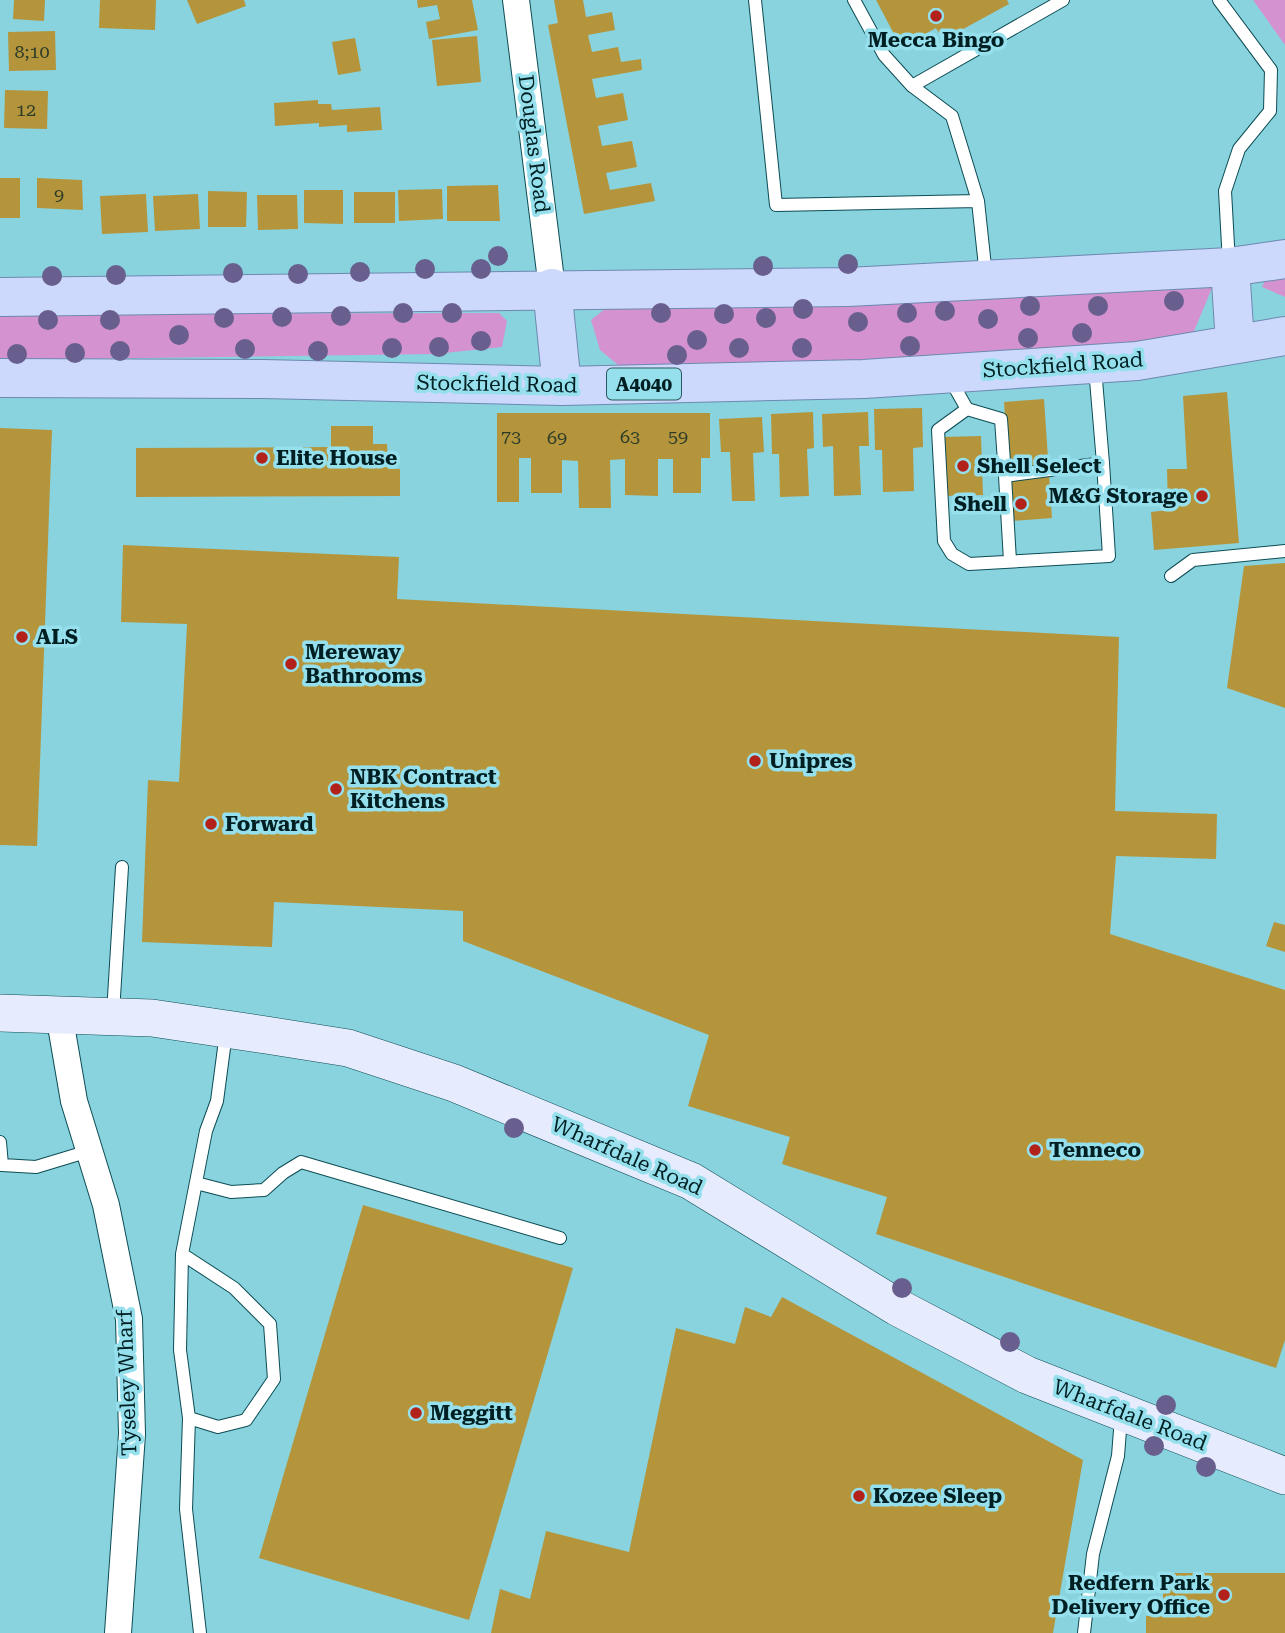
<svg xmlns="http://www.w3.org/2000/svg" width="1285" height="1633" font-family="'Roboto Serif',serif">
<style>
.green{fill:#d493d0}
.building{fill:#b5953c}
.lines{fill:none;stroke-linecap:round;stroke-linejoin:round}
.lane-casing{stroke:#0d4c54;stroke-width:14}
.street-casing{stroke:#0d4c54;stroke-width:28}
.secondary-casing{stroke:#0d4c54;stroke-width:38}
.primary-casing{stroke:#6e88b0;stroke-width:40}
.lane{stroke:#fff;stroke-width:12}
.street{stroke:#fff;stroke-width:26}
.secondary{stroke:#e6ecfe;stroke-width:37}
.primary{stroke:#ccd9fd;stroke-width:38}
.tree{fill:#685f8f}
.poi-dot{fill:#b2221b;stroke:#95e0ec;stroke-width:2.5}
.labels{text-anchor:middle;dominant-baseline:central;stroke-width:7;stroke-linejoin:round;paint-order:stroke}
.number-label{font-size:18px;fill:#2d3c29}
.shield{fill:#95e0ec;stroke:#2d595f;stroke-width:2}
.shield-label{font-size:19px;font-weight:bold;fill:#001f23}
.poi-label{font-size:21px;font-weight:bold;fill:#001f23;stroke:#95e0ec;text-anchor:start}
.street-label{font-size:21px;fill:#001f23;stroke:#95e0ec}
</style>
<rect width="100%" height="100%" fill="#88d3de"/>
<path class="green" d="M 1253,0 L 1285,0 L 1285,45 Z
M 1285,275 L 1285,297 L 1262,287 L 1266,278 Z
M 1212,288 L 1192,336 L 1070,353 L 624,370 L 600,350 L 591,320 L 606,308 L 685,308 Z
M 499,313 L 507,321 L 502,347 L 435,354 L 0,360 L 0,314 Z"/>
<path class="building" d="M 14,0 L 45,0 L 44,21 L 13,19 Z
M 100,0 L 156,0 L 155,30 L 99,28 Z
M 187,0 L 244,0 L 246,6 L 197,24 Z
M 417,0 L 472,0 L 478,30 L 429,39 L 426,22 L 440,19 L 437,5 L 418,8 Z
M 554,0 L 583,0 L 586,17 L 612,12 L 615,30 L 588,35 L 592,52 L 618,47 L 621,62 L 641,59 L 642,70 L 592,79 L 596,98 L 623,93 L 628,120 L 598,126 L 602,146 L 632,141 L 637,167 L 606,173 L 610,190 L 651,183 L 655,201 L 584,214 L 548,25 L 558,23 Z
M 876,0 L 1007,0 L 1009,4 L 943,40 L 936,28 L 901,47 Z
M 55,31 L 56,70 L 9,71 L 8,32 Z
M 477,36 L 481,82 L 437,86 L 432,40 Z
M 355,38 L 361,71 L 338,75 L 332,42 Z
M 5,90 L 48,91 L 47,129 L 4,128 Z
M 318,100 L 318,104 L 331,104 L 332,110 L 380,107 L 382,130 L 347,132 L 347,125 L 319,127 L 319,123 L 275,126 L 274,103 Z
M 0,178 L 20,178 L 20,218 L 0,218 Z
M 37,178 L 82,180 L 83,210 L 37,208 Z
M 498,185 L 500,221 L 447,221 L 447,186 Z
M 442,189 L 443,219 L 399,221 L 398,190 Z
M 304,190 L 343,190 L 343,224 L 304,223 Z
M 208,191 L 247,192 L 246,227 L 208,227 Z
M 354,192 L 395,192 L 395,223 L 354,223 Z
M 146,194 L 148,232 L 102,234 L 100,196 Z
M 198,194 L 200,229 L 155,231 L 153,196 Z
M 257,195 L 297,195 L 298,229 L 258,230 Z
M 1227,392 L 1239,543 L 1154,550 L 1151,512 L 1168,510 L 1167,469 L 1187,469 L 1183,396 Z
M 1044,399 L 1052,518 L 1012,521 L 1004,402 Z
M 922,408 L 923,447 L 913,448 L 914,491 L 883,492 L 882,450 L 875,450 L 874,409 Z
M 813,412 L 814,448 L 807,449 L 809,496 L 780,497 L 779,454 L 772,454 L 771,414 Z
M 868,412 L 869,446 L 859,446 L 861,495 L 834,496 L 833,446 L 823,447 L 822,414 Z
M 497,413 L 710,413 L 710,458 L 701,458 L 701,493 L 673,493 L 673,459 L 658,459 L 658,496 L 625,495 L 625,459 L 610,460 L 611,508 L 579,508 L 578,461 L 562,460 L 562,493 L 531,493 L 531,458 L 519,458 L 519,502 L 497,502 Z
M 762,417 L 764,452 L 753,453 L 755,501 L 732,501 L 730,452 L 721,452 L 719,419 Z
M 331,426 L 373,426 L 373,444 L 387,444 L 388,469 L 400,469 L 400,496 L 136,497 L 136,448 L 331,447 Z
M 0,428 L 52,430 L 37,846 L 0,845 Z
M 981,436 L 983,495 L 944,496 L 942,437 Z
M 123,545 L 399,557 L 397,599 L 1119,637 L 1115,811 L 1217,814 L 1216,859 L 1116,856 L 1110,934 L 1285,990 L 1285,1340 L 1276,1368 L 876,1234 L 887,1197 L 782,1164 L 790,1137 L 688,1106 L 709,1035 L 463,941 L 463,911 L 274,902 L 272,947 L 142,942 L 148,780 L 179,782 L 187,624 L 121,622 Z
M 1285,563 L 1285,708 L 1227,688 L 1244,566 Z
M 1274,922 L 1285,925 L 1285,952 L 1266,946 Z
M 363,1205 L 573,1268 L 469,1620 L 259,1558 Z
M 782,1297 L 1083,1460 L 1053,1633 L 491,1633 L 500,1589 L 530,1599 L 546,1531 L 629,1552 L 676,1328 L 735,1344 L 745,1307 L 771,1317 Z
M 1163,1573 L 1285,1573 L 1285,1633 L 1146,1633 L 1146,1616 L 1163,1616 Z"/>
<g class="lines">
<defs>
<path id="lane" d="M 755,0 L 776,205 L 978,201 L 986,276
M 854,0 L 884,55 L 912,86 L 1063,0
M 1219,0 L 1271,70 L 1270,111 L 1239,149 L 1225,191 L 1229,263
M 912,86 L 952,116 L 978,201
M 950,379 L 967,409 L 1001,419 L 1005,476 L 1103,463 L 1095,368
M 967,409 L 938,430 L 944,541 L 952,554 L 969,564 L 1109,556 L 1103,463
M 1005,476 L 1010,561
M 1171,576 L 1193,560 L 1285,551
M 113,1013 L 122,867
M 0,1142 L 2,1165 L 36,1167 L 89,1151
M 196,1183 L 231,1192 L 264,1190 L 283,1173 L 301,1162 L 560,1238
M 182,1254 L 234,1288 L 270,1324 L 274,1379 L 246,1420 L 218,1427 L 189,1418 L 180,1350 L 182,1254 L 206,1131 L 217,1101 L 226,1033
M 189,1418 L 186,1509 L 200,1633
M 1084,1633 L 1093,1554 L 1118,1456 L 1121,1417"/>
<path id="street" d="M 516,0 L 552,288
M 59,1014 L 74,1101 L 106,1205 L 129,1319 L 132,1434 L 118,1633"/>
<path id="secondary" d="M 0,1013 L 152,1018 L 266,1035 L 348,1048 L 454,1083 L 691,1181 L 897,1307 L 1027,1375 L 1285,1476"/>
<path id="primary" d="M 1230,267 L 1235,343
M 552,288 L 562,386
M 0,297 L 848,287 L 1230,267 L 1285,259
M 0,378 L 263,379 L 562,386 L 864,379 L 1137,361 L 1285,336"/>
</defs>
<use href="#lane" class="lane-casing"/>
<use href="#street" class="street-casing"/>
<use href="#secondary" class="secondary-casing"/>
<use href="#primary" class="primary-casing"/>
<use href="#lane" class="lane"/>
<use href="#street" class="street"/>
<use href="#secondary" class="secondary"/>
<use href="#primary" class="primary"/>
</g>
<g class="tree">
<circle cx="498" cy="256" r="10"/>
<circle cx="848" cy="264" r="10"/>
<circle cx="763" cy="266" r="10"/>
<circle cx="425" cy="269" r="10"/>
<circle cx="481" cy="269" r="10"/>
<circle cx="360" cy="272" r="10"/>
<circle cx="233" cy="273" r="10"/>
<circle cx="298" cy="274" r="10"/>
<circle cx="116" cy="275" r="10"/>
<circle cx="52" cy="276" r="10"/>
<circle cx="1174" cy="301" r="10"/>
<circle cx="1030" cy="306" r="10"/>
<circle cx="1098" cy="306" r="10"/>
<circle cx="803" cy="309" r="10"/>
<circle cx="945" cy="311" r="10"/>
<circle cx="403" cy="313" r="10"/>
<circle cx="452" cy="313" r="10"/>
<circle cx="661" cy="313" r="10"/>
<circle cx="907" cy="313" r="10"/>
<circle cx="724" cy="314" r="10"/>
<circle cx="341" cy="316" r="10"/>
<circle cx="282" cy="317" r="10"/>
<circle cx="224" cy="318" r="10"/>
<circle cx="766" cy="318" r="10"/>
<circle cx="988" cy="319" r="10"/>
<circle cx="48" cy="320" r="10"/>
<circle cx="110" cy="320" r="10"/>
<circle cx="858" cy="322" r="10"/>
<circle cx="1082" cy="333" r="10"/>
<circle cx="179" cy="335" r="10"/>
<circle cx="1028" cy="338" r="10"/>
<circle cx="697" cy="340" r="10"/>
<circle cx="481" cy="341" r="10"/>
<circle cx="910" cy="346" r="10"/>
<circle cx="439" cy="347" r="10"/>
<circle cx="392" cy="348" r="10"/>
<circle cx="739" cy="348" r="10"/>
<circle cx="802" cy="348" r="10"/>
<circle cx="245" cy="349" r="10"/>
<circle cx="120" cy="351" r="10"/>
<circle cx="318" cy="351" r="10"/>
<circle cx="75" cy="353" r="10"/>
<circle cx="17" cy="354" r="10"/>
<circle cx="677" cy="355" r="10"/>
<circle cx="514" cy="1128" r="10"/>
<circle cx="902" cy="1288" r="10"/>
<circle cx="1010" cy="1342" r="10"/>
<circle cx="1166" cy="1405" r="10"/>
<circle cx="1154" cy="1446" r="10"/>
<circle cx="1206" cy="1467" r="10"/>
</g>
<g class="poi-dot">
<circle cx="936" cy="16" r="7"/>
<circle cx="262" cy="458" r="7"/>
<circle cx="963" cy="466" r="7"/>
<circle cx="1202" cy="496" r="7"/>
<circle cx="1021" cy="504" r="7"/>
<circle cx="22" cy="637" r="7"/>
<circle cx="291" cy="664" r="7"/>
<circle cx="755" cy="761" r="7"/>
<circle cx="336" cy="789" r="7"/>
<circle cx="211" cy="824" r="7"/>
<circle cx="1035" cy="1150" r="7"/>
<circle cx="416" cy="1413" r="7"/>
<circle cx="859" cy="1496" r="7"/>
<circle cx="1224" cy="1595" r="7"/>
</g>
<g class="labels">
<g class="number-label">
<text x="32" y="51">8;10</text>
<text x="26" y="109">12</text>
<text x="59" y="194">9</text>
<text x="511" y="436">73</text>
<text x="630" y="436">63</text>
<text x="678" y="436">59</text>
<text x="557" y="437">69</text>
</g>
<rect class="shield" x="607" y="368.5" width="74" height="31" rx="5"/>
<g class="shield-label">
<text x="644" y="384">A4040</text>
</g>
<g class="poi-label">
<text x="936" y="40" text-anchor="middle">Mecca Bingo</text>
<text x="276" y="458">Elite House</text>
<text x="977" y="466">Shell Select</text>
<text x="1188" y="496" text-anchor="end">M&amp;G Storage</text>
<text x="1007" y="504" text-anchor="end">Shell</text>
<text x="36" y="637">ALS</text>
<text x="305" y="652">Mereway<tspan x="305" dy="24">Bathrooms</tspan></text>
<text x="769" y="761">Unipres</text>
<text x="350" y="777">NBK Contract<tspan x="350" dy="24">Kitchens</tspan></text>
<text x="225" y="824">Forward</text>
<text x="1049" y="1150">Tenneco</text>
<text x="430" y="1413">Meggitt</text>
<text x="873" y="1496">Kozee Sleep</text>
<text x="1210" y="1583" text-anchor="end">Redfern Park<tspan x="1210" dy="24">Delivery Office</tspan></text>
</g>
<g class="street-label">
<text transform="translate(534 144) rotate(83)">Douglas Road</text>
<text transform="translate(1063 365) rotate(-4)">Stockfield Road</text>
<text transform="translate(497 384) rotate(1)">Stockfield Road</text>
<text transform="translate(627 1156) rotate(24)">Wharfdale Road</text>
<text transform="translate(127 1383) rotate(-92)">Tyseley Wharf</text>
<text transform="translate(1130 1415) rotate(21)">Wharfdale Road</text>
</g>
</g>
</svg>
